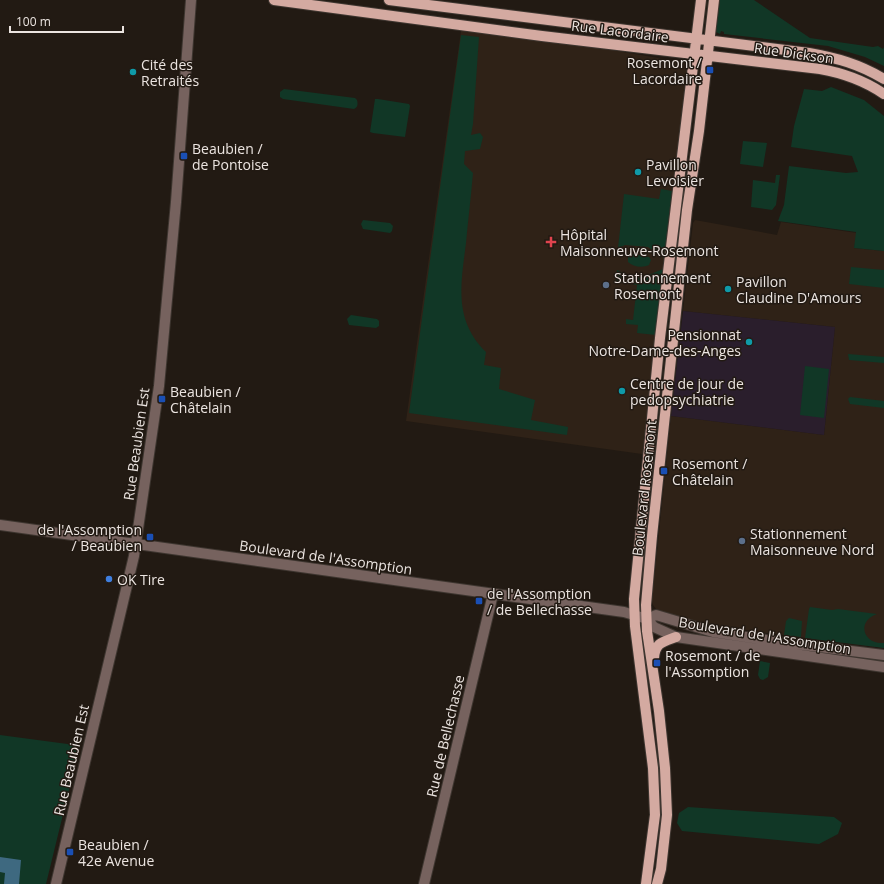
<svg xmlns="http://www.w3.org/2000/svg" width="884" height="884" font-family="'Open Sans',sans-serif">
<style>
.built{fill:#2f2217}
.education{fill:#2a1e2c}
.green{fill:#113726}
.water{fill:#3e6980}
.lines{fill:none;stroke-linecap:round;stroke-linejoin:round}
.minor-casing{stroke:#3e3630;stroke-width:12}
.major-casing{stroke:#3e3630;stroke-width:12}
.minor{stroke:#76625e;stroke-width:10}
.major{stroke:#d4aaa1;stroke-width:10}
.transit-dot{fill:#1a4fb4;stroke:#221a13;stroke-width:1.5}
.culture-dot{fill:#0f9aa8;stroke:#221a13;stroke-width:1.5}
.health-dot{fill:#e0444e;stroke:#221a13;stroke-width:1.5}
.service-dot{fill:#5c6f8a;stroke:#221a13;stroke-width:1.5}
.shop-dot{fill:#3f7fe0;stroke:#221a13;stroke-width:1.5}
.labels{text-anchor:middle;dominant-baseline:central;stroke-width:3;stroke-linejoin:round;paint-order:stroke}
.street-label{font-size:14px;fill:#ebe4e0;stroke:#221a13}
.poi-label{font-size:14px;fill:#ebe4e0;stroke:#221a13;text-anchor:start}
</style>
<rect width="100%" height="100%" fill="#221a13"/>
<path class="built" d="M 462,24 L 687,63 L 649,455 L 406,421 Z
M 695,220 L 777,235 L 781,222 L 857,233 L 854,248 L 884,251 L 884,648 L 707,625 L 656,609 L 653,605 L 652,601 L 671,416 L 824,435 L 835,327 L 683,311 L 693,223 Z"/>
<path class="education" d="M 683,311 L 835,327 L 824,435 L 671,416 Z"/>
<path class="green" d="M 720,0 L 754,0 L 810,38 L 873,47 L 878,46 L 883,49 L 884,47 L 884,66 L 865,57 L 828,46 L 724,34 L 724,32 L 721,31 L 720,34 L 716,32 Z
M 461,35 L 479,37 L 473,124 L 471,135 L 480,133 L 483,137 L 480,149 L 465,151 L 464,164 L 473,173 C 471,197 468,220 466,243 C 461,283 453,320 486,352 L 484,365 L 501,368 L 499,389 L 535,400 L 531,420 L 568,427 L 567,435 L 409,413 Z
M 831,87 L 864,100 L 884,116 L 884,251 L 854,248 L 856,232 L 778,221 L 784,205 L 789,166 L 846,173 L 858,172 L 852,156 L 791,147 L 794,126 L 804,89 L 822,91 Z
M 284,89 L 355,98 L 357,100 C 358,104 358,107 354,109 L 283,99 L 280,97 L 280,92 Z
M 375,99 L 378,99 L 409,104 L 410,106 L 405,137 L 373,133 L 370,132 Z
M 743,141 L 767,143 L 763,167 L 740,164 Z
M 776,175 L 780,175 L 776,205 L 772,210 L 751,207 L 753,180 L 775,183 Z
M 661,189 L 672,191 L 664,258 L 648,247 L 625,245 L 618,248 L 624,194 L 659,199 Z
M 363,220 L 390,223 L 393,226 L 392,231 L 390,233 L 363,229 L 361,224 Z
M 634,254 L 649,257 L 651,260 L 649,265 C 643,268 633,267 628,262 L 628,257 L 631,255 Z
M 851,267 L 884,270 L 884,288 L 849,284 Z
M 663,269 L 656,335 L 637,333 L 638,325 L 626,324 L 626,319 L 633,320 L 637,285 L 631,284 L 632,274 L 646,276 Z
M 617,270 L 623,273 L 622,283 L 616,282 Z
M 351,315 L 377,319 L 379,321 L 379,326 L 376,328 L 349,325 L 347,319 Z
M 848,354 L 884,357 L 884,363 L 849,360 Z
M 805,366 L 829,369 L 824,418 L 800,415 Z
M 850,397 L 884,401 L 884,408 L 850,404 L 848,399 Z
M 810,607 L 832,610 L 838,609 L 877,614 C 856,621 863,645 884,643 L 884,648 L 805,638 L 809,609 Z
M 789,618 L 802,621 L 801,637 L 784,635 L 786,621 Z
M 760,661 L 770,663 L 768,677 L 763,680 L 760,679 L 758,675 Z
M 0,735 L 75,745 L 79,749 L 46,884 L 0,884 Z
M 688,807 L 834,817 L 842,823 L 838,834 L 819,844 L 682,831 L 677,823 L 679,813 Z"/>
<path class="water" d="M 0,857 L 21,860 L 19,884 L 4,884 L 5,873 L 0,872 Z"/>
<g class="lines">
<defs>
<path id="minor" d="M 0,525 L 624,612 L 647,619 L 654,627 L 676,637 L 884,667
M 647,619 L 656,615 L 713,632 L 779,642 L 884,655
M 56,884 L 134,556 L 159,386 L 176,202 L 191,0
M 424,884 L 493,594"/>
<path id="major" d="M 274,0 L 542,36 L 820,69 C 843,73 865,81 884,94
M 389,0 L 809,53 C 837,58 859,64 884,79
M 654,658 C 655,643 662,642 676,637
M 646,884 L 655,815 L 653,768 L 635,626 L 634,599 L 660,338 L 701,0
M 657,884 L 661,869 L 667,815 L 665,768 L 659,711 L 647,631 L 646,605 L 652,536 L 687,210 L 699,131 L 714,0"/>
</defs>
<use href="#minor" class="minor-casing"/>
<use href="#major" class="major-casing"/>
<use href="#minor" class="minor"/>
<use href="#major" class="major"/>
</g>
<g class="transit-dot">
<rect x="706" y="66" width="8" height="8" rx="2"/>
<rect x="180" y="152" width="8" height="8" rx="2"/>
<rect x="158" y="395" width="8" height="8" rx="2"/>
<rect x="660" y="467" width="8" height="8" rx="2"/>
<rect x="146" y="533" width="8" height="8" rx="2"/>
<rect x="475" y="597" width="8" height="8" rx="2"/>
<rect x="653" y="659" width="8" height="8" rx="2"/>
<rect x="66" y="848" width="8" height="8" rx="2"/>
</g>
<g class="culture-dot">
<circle cx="133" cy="72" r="4"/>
<circle cx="638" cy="172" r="4"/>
<circle cx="728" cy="289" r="4"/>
<circle cx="749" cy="342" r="4"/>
<circle cx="622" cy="391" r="4"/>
</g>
<path class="health-dot" d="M549 236h4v4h4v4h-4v4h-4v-4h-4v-4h4z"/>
<g class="service-dot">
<circle cx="606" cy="285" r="4"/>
<circle cx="742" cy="541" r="4"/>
</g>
<circle class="shop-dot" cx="109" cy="579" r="4"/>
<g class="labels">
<g class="street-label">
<text transform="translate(620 31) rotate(7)">Rue Lacordaire</text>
<text transform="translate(794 53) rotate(8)">Rue Dickson</text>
<text transform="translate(136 444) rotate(-82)">Rue Beaubien Est</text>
<text transform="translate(644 488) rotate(-84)">Boulevard Rosemont</text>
<text transform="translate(326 557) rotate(8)">Boulevard de l'Assomption</text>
<text transform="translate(765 635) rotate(9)">Boulevard de l'Assomption</text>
<text transform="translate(445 736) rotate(-77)">Rue de Bellechasse</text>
<text transform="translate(71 760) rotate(-77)">Rue Beaubien Est</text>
</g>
<g class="poi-label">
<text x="702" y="62" text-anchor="end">Rosemont /<tspan x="702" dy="16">Lacordaire</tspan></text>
<text x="141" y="64">Cité des<tspan x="141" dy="16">Retraités</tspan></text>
<text x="192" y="148">Beaubien /<tspan x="192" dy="16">de Pontoise</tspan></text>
<text x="646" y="164">Pavillon<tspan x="646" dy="16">Levoisier</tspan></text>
<text x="560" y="234">Hôpital<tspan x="560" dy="16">Maisonneuve-Rosemont</tspan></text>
<text x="614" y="277">Stationnement<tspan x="614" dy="16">Rosemont</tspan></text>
<text x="736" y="281">Pavillon<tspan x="736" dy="16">Claudine D'Amours</tspan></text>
<text x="741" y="334" text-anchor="end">Pensionnat<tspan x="741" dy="16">Notre-Dame-des-Anges</tspan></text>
<text x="630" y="383">Centre de jour de<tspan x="630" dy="16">pedopsychiatrie</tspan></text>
<text x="170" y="391">Beaubien /<tspan x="170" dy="16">Châtelain</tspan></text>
<text x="672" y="463">Rosemont /<tspan x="672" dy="16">Châtelain</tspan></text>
<text x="142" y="529" text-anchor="end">de l'Assomption<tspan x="142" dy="16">/ Beaubien</tspan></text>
<text x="750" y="533">Stationnement<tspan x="750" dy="16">Maisonneuve Nord</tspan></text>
<text x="117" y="579">OK Tire</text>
<text x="487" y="593">de l'Assomption<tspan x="487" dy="16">/ de Bellechasse</tspan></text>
<text x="665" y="655">Rosemont / de<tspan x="665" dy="16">l'Assomption</tspan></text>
<text x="78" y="844">Beaubien /<tspan x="78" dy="16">42e Avenue</tspan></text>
</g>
</g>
<path d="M10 26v6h113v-6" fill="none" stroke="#ebe4e0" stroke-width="2"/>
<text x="16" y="26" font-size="12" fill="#ebe4e0" stroke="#221a13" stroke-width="3" paint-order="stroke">100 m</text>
</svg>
